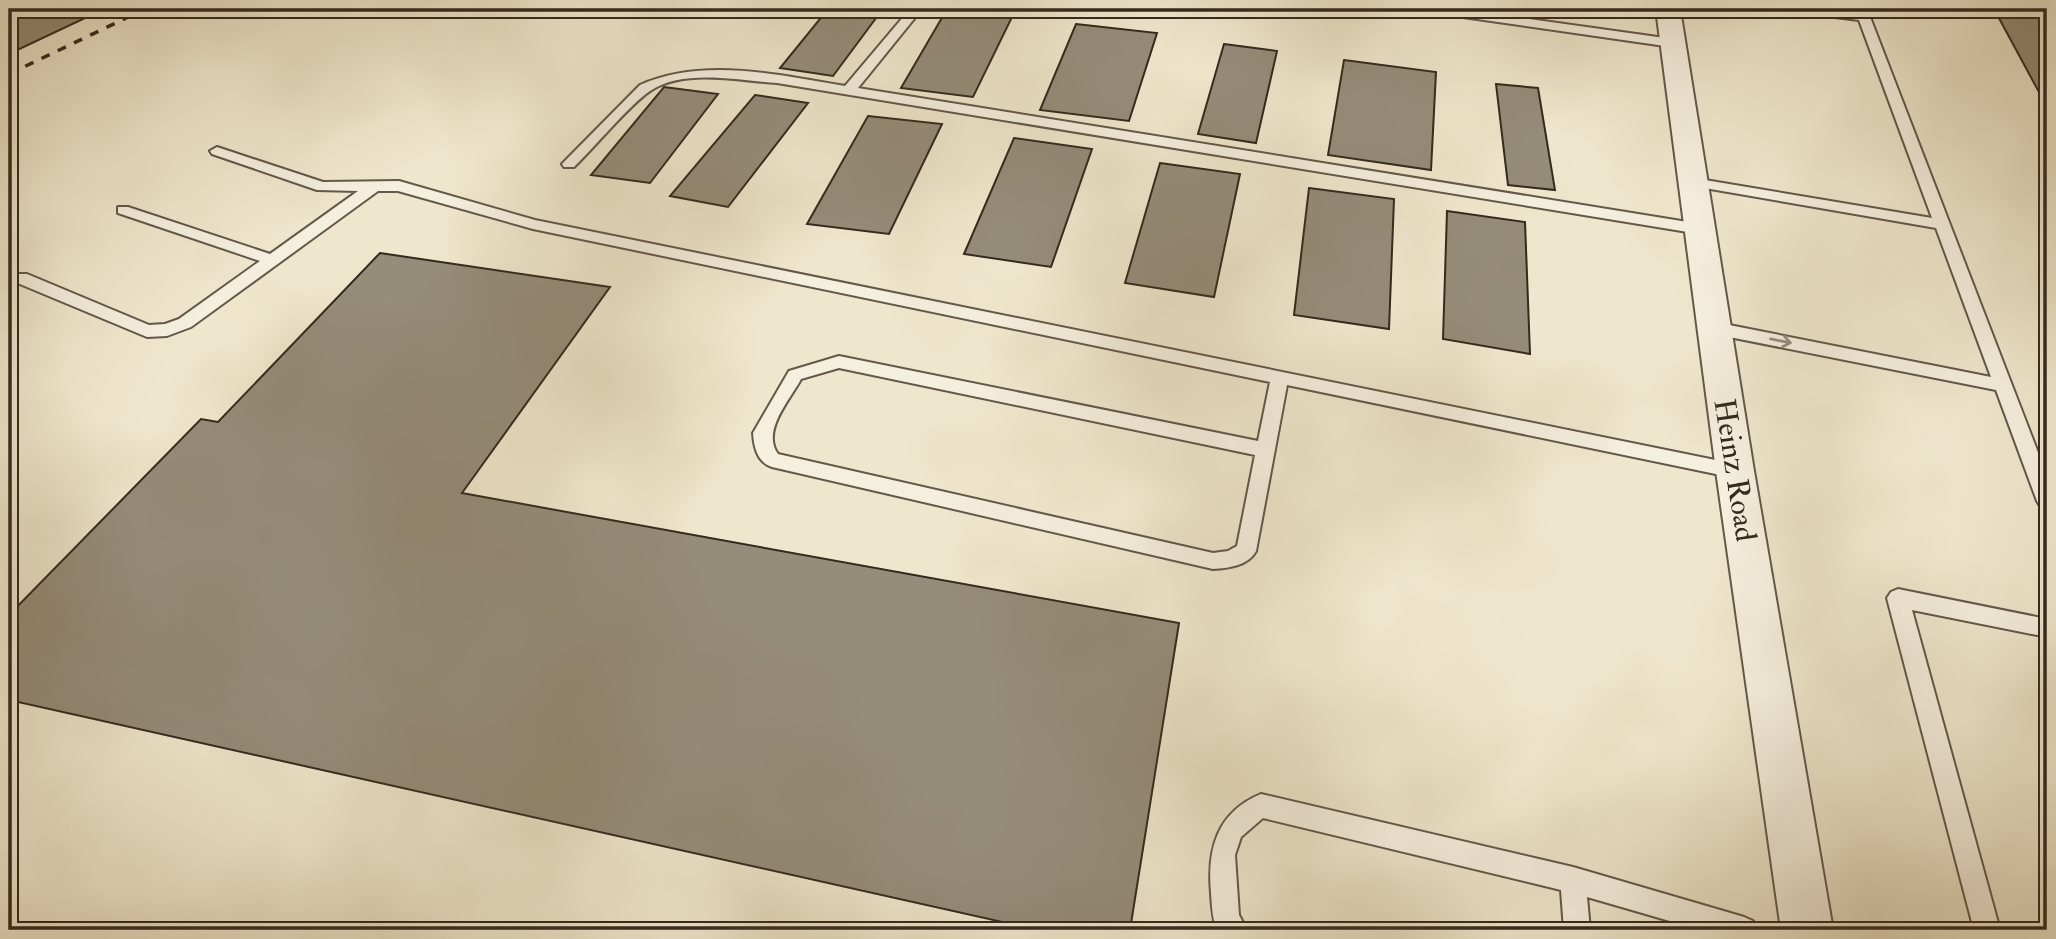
<svg xmlns="http://www.w3.org/2000/svg" width="2056" height="939" font-family="'IM FELL Double Pica',serif">
<style>
.building{fill:#958c79;stroke:#34291e;stroke-width:2}
.lines{fill:none;stroke-linecap:round;stroke-linejoin:round}
.service-casing{stroke:#63584a;stroke-width:4}
.minor-casing{stroke:#63584a;stroke-width:4}
.service{fill:#f5efde;fill-rule:evenodd}
.minor{fill:#f5efde;fill-rule:evenodd}
.rail{stroke:#34291e;stroke-width:3.5;stroke-dasharray:9 9;stroke-linecap:butt}
.oneway{stroke:#948c7e}
.labels{text-anchor:middle;dominant-baseline:central;stroke-width:6;stroke-linejoin:round;paint-order:stroke}
.street-label{font-size:30px;fill:#34291e;stroke:#f5efde}
</style>
<rect width="100%" height="100%" fill="#efe7cd"/>
<filter id="stains"><feTurbulence type="fractalNoise" baseFrequency=".00286" numOctaves="4"/><feColorMatrix values="0 0 0 0 .2 0 0 0 0 .09 0 0 0 0 .02 0 0 0 .5 -.17"/></filter>
<radialGradient id="worn" r=".72"><stop offset=".6" stop-color="#630" stop-opacity="0"/><stop offset="1" stop-color="#630" stop-opacity=".3"/></radialGradient>
<path class="building" d="M 9,9 L 104,9 L 9,54 Z
M 828,9 L 882,10 L 833,76 L 780,68 Z
M 947,9 L 1014,13 L 973,97 L 901,88 Z
M 1994,9 L 2047,9 L 2047,107 Z
M 1076,24 L 1157,33 L 1129,121 L 1040,110 Z
M 1224,44 L 1277,51 L 1256,143 L 1198,134 Z
M 1344,60 L 1436,72 L 1431,170 L 1328,155 Z
M 1496,84 L 1538,88 L 1555,190 L 1508,185 Z
M 664,87 L 718,94 L 650,183 L 591,175 Z
M 755,95 L 808,103 L 728,207 L 670,196 Z
M 868,116 L 942,124 L 889,234 L 807,224 Z
M 1014,138 L 1092,149 L 1051,267 L 964,254 Z
M 1160,163 L 1240,174 L 1214,297 L 1125,283 Z
M 1309,188 L 1394,199 L 1389,329 L 1294,315 Z
M 1447,211 L 1525,222 L 1530,354 L 1443,339 Z
M 380,253 L 610,287 L 462,493 L 1179,623 L 1130,930 L 1038,930 L 9,700 L 9,615 L 201,419 L 218,422 Z"/>
<g class="lines">
<defs>
<path id="service" d="M 910,9 L 922,9 L 858,88 L 1700,224 L 1708,229 L 1700,234 L 777,83 C 739,81 684,68 650,91 C 628,106 595,147 574,167 L 564,167 L 562,164 L 640,85 C 704,57 779,75 845,86 Z
M 1429,9 L 1459,9 L 1672,39 L 1678,43 L 1672,47 L 1435,13 Z
M 1796,9 C 1816,8 1854,5 1870,17 L 2047,476 L 2047,509 L 2040,506 L 2037,501 L 1996,390 L 1714,334 L 1705,328 L 1714,322 L 1991,377 L 1936,228 L 1693,186 L 1686,182 L 1693,178 L 1932,218 L 1859,20 L 1802,13 Z
M 217,147 L 323,182 L 399,181 L 535,220 L 1735,464 L 1742,466 L 1745,471 L 1742,476 L 1735,478 L 1287,385 L 1256,551 C 1248,566 1228,568 1213,569 L 772,467 C 757,462 754,447 753,433 L 789,371 L 839,356 L 1258,441 L 1270,382 L 533,229 L 398,191 L 378,191 L 191,327 L 167,336 L 147,337 L 15,282 L 15,274 L 27,274 L 149,325 L 165,324 L 179,319 L 260,261 L 118,213 L 118,207 L 128,207 L 270,254 L 358,191 L 317,190 L 212,154 L 210,151 ZM 839,368 L 1255,455 L 1237,546 L 1228,551 L 1213,553 L 778,454 C 761,431 790,400 801,379 Z
M 1898,589 L 2047,619 L 2047,637 L 1912,610 L 2000,930 L 1974,930 L 1887,598 L 1891,592 Z
M 1261,794 L 1573,867 L 1744,917 L 1753,921 L 1757,930 L 1701,930 L 1587,897 L 1590,930 L 1564,930 L 1561,890 L 1263,818 L 1241,837 L 1235,855 L 1239,915 L 1247,930 L 1217,930 C 1212,918 1212,906 1211,893 C 1207,849 1217,812 1261,794 Z"/>
<path id="minor" d="M 1656,9 L 1680,9 L 1754,471 L 1833,930 L 1781,930 L 1716,471 Z"/>
</defs>
<use href="#service" class="service-casing"/>
<use href="#minor" class="minor-casing"/>
<use href="#service" class="service"/>
<use href="#minor" class="minor"/>
<path class="rail" d="M 9,74 L 145,9"/>
</g>
<defs><path id="oneway-shaft" d="M-6 0H5M1.5-3L5.5 0L1.5 3" fill="none" stroke-width="1.6" stroke-linecap="round" stroke-linejoin="round" transform="scale(1.75)"/></defs>
<use class="oneway" href="#oneway-shaft" transform="translate(1781 341) rotate(11)"/>
<g class="labels">
<g class="street-label">
<text transform="translate(1735 470) rotate(81)">Heinz Road</text>
</g>
</g>
<rect width="2056" height="939" fill="none" stroke="#efe7cd" stroke-width="35"/>
<rect x="10" y="10" width="2035" height="918" fill="none" stroke="#34291e" stroke-width="3.5"/>
<rect x="18" y="18" width="2021" height="904" fill="none" stroke="#34291e" stroke-width="2"/>
<rect width="100%" height="100%" filter="url(#stains)"/>
<rect width="100%" height="100%" fill="url(#worn)"/>
</svg>
